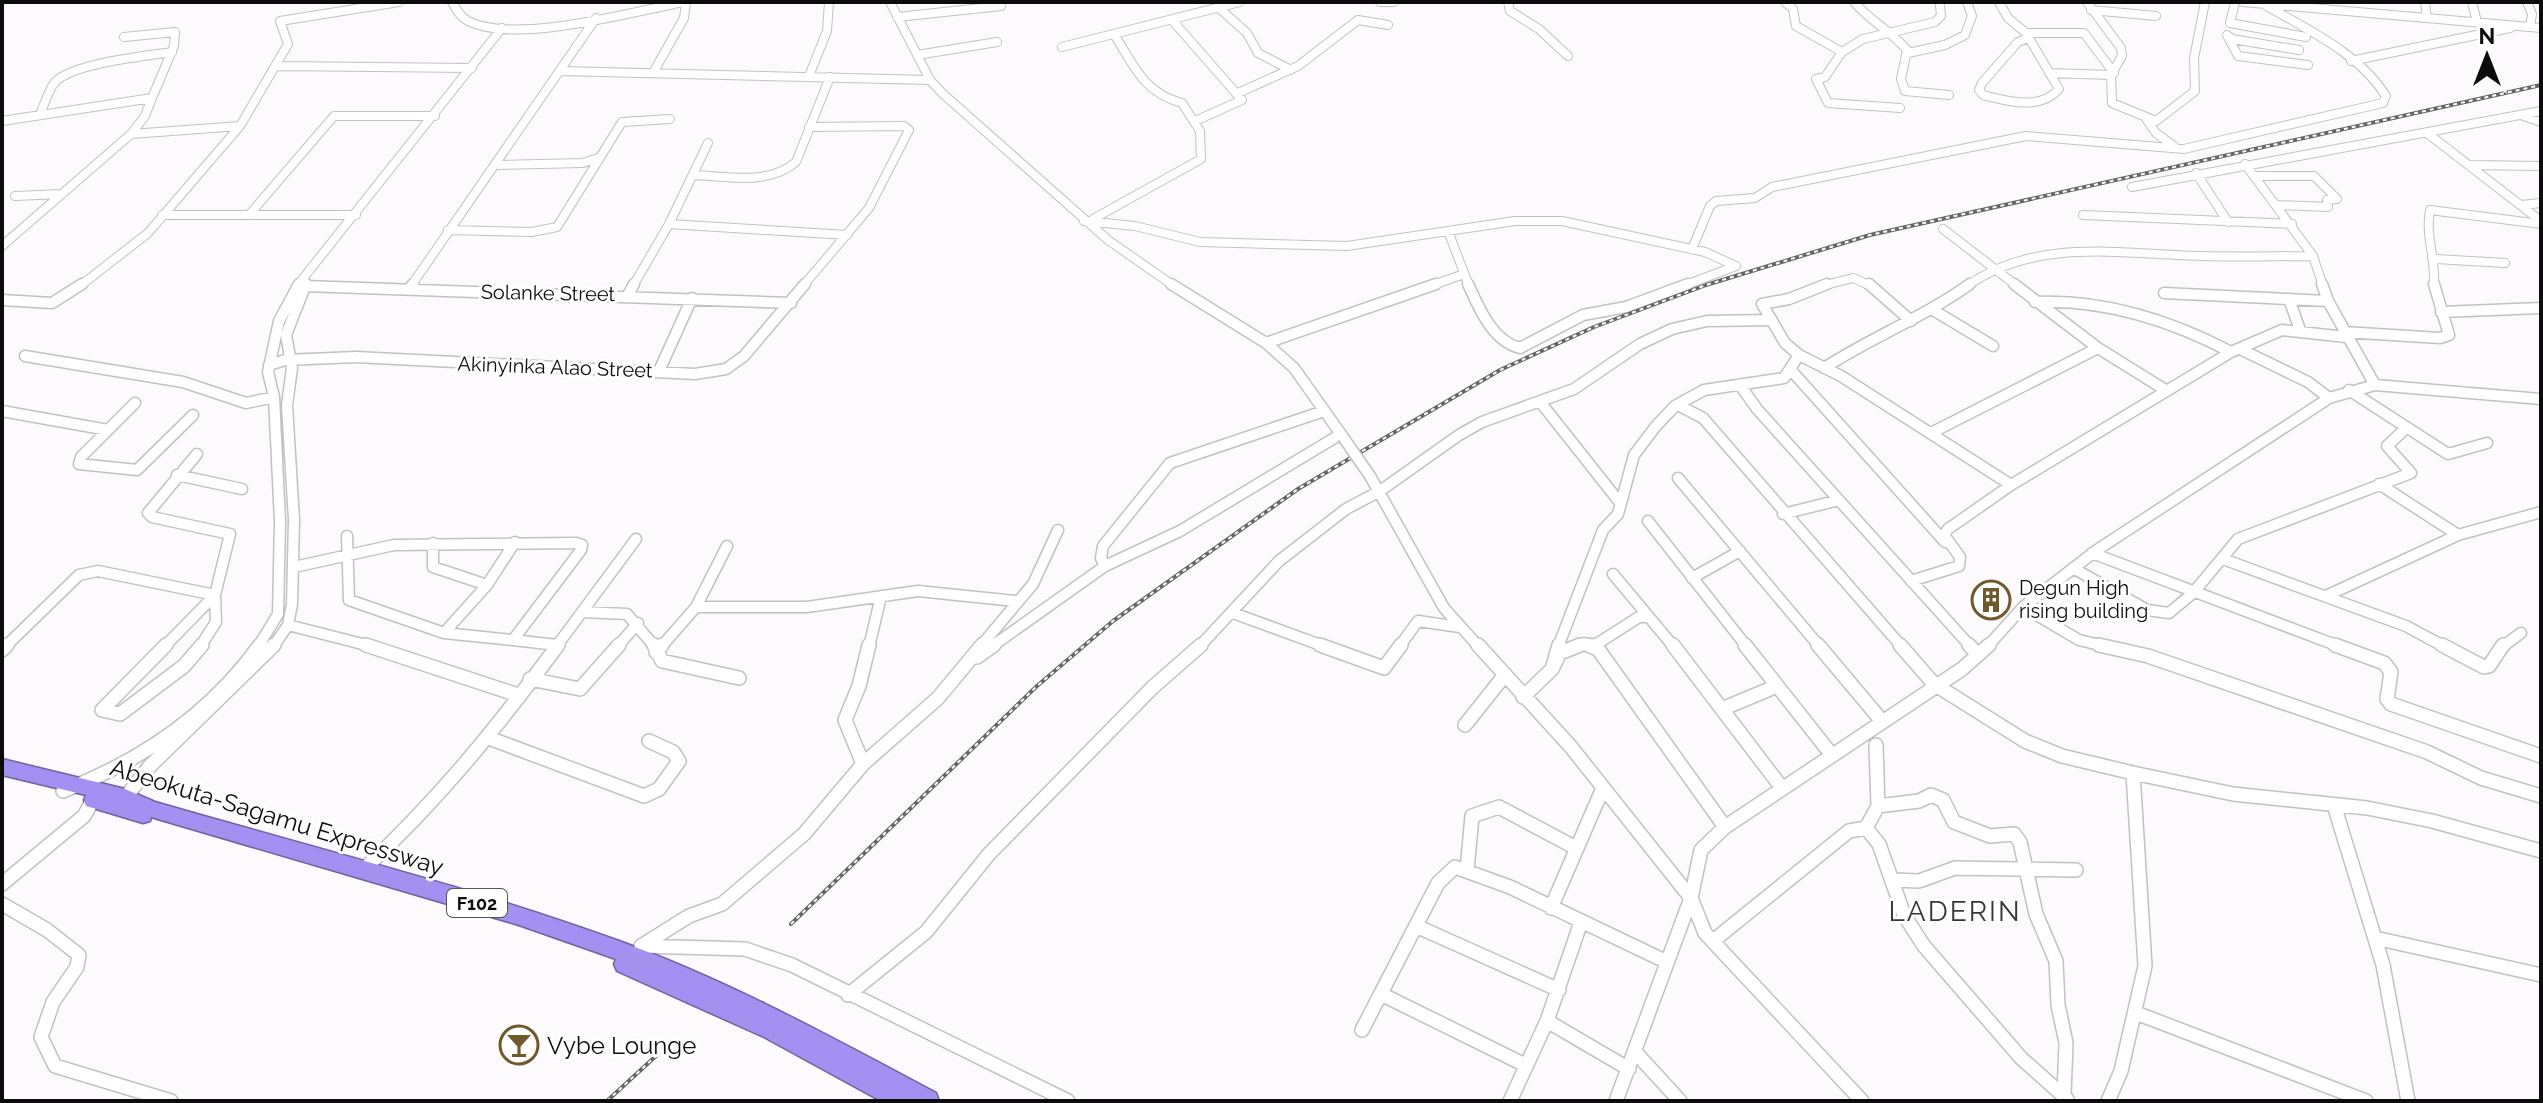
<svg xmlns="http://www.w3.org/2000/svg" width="2543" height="1103" font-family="Raleway,sans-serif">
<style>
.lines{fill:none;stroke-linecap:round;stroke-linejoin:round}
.minor-far2-casing{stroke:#c3c0c3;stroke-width:10}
.minor-far1-casing{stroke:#c3c0c3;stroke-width:13}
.minor-casing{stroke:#c3c0c3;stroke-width:16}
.highway-casing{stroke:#6f62a1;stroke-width:3}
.minor-far2{stroke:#fff;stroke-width:8}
.minor-far1{stroke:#fff;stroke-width:10}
.minor{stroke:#fff;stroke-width:13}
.highway{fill:#a490f0;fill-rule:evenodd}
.rail-casing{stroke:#666466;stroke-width:4}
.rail{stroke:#fff;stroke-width:2;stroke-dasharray:4;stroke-linecap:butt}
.minor-bridge-casing{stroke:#c3c0c3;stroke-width:13;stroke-linecap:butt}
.minor-bridge{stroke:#fff;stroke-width:10}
.labels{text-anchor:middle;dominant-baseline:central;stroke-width:6;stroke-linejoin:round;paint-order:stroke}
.shield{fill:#fff;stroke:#565556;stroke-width:2}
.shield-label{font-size:18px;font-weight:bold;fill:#0d0c0d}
.street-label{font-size:20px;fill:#0d0c0d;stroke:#fff}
.poi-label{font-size:20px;fill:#0d0c0d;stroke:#fff;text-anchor:start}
.near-street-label{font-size:24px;fill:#0d0c0d;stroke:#fff}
.near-poi-label{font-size:24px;fill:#0d0c0d;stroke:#fff;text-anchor:start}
.near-quarter-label{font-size:28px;letter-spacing:2px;fill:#383639;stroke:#fff}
</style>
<rect width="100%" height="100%" fill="#fdfafe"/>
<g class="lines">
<defs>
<path id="minor-far2" d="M 452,2 C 456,9 460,17 468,21 C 516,45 631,12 684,2
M 890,2 L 930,80 L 942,93 L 1108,240 L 1174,286
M 1380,2 L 1394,2
M 1508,2 L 1510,11 L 1539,29 L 1568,56
M 1785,2 L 1793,9 L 1796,26 L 1842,52 L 1863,39 L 1935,22 L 1941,16 L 1940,6
M 1854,2 C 1870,21 1891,31 1907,50 L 1901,79 L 1905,91 L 1949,95
M 1999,2 L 2008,18 L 2026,33 L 2059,89 C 2040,111 2007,101 1983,95 L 1979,90 L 1982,83 L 2018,42 L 2028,38
M 2087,2 L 2121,48 L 2122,56 L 2111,75 L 2112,103 L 2156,121 L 2195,91 L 2194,58 L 2205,2
M 2235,2 L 2230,23 L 2306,37
M 2243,2 L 2541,28
M 2425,2 L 2427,18
M 2472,2 L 2477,22
M 2527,2 L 2532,14 L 2530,27
M 1219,8 L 1247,33 L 1258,53 L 1291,70
M 2091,10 L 2156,16
M 897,17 L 1001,6
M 1172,20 L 1242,100 L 1195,121
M 2026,33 L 2084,33 L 2114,73
M 2227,35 L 2232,39 L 2299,50
M 124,37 L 175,32 L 174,46 L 152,98
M 2228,37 L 2238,56 L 2308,65
M 1062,47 L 1240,2
M 1842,52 L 1825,77 L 1816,79 L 1828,103 L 1900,108
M 1908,53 L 1945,45 L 1965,35 L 1972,16 L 1967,2
M 917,55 L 997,42
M 2351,61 L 2510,28
M 276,66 L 472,68
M 560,71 L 930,80
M 653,73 L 684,18 L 686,2
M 2049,73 L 2111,75
M 809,76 L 827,31 L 829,2
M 1238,93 L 1298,66 L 1358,20 L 1388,25
M 40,115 C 44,105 49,88 56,81 C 76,63 145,56 172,52
M 2521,115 L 2541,122
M 2147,120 L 2156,133 L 2175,147
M 2,121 L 152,98 L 145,116 L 131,134 L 2,246
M 240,126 L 288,44 L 280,21 L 399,2
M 2427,133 L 2541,221
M 2245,164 L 2313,256 L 2323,286
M 497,165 L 583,163 L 598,158
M 2470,165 L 2541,166
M 2196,173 L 2228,222
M 693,175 C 728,176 767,186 796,162 L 830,77
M 2256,176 L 2314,176 L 2337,199 L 2327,200 L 2328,207 L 2277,205
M 2132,187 L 2541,111
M 15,196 L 62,194
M 2521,205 L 2541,203
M 162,215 L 356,215
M 249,215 L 334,116 L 435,116
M 2083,215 L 2292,224
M 1093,219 L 1201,159 L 1200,131 L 1182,103 C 1144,93 1134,66 1114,34
M 1084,221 L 1135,226 L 1200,242 L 1347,246 L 1515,221 L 1562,221 L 1705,252 L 1736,266 L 1683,286
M 669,224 L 847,235
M 1943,229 L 2017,286
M 448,230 L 532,232 L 557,227 L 622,122 L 670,119
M 1448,231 L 1469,286
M 1692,249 L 1710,206 L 1716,201 L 1755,198 L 1772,187 L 2026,136 L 2184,149 L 2383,103 L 2386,96 C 2359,53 2308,30 2265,5
M 2436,259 L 2505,263
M 80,286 L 148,233 L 240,126 L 131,134
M 297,286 L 502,28
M 305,286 L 306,283
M 411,286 L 596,18
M 633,286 L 669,224 L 708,143
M 803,286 L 869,208 L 909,130 L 904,126 L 809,127
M 1430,286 L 1464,274
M 1822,286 L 1853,278 L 1871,286
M 1967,286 C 2036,237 2121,254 2201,256 C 2239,257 2276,256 2313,256
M 2434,286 C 2436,261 2425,234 2430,210 L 2541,224"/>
<path id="minor-far1" d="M 1171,284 L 1266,343 L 1294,368 L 1343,437
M 1468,284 C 1479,308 1492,341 1520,348 L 1583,315 L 1626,307 L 1688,284
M 1827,284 L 1789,299 L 1762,304 L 1785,343 L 1799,355 L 1841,376 L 2011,485
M 1869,284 L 1911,321
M 2014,284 L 2098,348
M 2322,284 L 2328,301 L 2375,385
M 305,286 L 791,303
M 410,288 L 413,284
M 2164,293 L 2328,301
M 628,295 L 634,284
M 2289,299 L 2300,330
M 2,300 L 52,303 L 82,284
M 2035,302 C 2105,299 2170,320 2231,352
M 1933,310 L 1993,346
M 2441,312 L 2541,308
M 2344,332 L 2440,338 L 2449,335 L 2434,284
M 1266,343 L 1436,284
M 2240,349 L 2308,382 L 2329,398
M 25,356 L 183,382 L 246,403 L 274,397
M 269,365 L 285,360 L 356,357 L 695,374 L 726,369 L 744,356 L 805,284
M 1824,368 C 1872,337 1924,317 1970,284
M 1790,369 L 1945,542
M 659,371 L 692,298
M 1740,385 L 1757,409 L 1971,647
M 2349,390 L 2448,454 L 2487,443
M 135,403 L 81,457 L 79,464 L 137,470 L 193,415
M 1541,403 L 1621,504
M 1678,405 L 1703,418 L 1902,647
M 2,411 L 108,430
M 1931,433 L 2098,348 L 2167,391
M 197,454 L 148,513 L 152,517 L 230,534 L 215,595
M 177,475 L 242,489
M 1370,476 L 1444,608 L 1479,647
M 1678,478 L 1820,647
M 2379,484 L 2458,535
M 1783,514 L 1839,500
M 1648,521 L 1747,647
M 347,536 L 349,600 L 444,633 L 513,640
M 433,543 L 433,567 L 487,585
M 2092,553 L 2341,647
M 2223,559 L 2406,626 L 2445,647
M 1105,566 L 1180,531 L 1341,434
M 294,567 L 394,545 L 576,543 L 582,545 L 581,550 L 513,640 L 557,645
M 2073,568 L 2147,610 L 2169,613 L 2193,593 L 2238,539 L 2411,473 L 2387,446 L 2406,428
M 1613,574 L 1674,647
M 1692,578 L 1740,551
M 1911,581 L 1959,566 L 1960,557 L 1944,535 L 1948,529 L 2011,485 L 2231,352 L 2282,330 L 2346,337
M 2328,595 L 2458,535 L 2541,512
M 696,607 L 807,607 L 918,591 L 1015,601
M 2023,607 L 2079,640 L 2108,647
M 582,612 L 627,614 L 655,647
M 1233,613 L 1326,647
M 288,625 L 374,647
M 444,633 L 487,585 L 515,542
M 5,647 L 79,575 L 98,571 L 215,595
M 164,647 L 215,595
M 200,647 L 216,622 L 215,595
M 258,647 L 278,614 L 280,522 L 274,397 L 268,372 L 279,321 L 299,284
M 273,647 L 288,625 L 292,604 L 294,520 L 287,405 L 292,368 L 286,335 L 306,284
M 556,647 L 636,539
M 617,647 L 638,623
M 661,647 L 696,607 L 727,546
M 869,647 L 881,596
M 980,647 L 1033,584 L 1058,530
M 991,647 L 1105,566 L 1101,558 L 1103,546 L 1170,463 L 1324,411
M 1199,647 L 1279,561 L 1346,509 L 1380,491 L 1459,435 L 1482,422 L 1574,389 L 1640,344 L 1672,329 L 1707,321 L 1772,320
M 1399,647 L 1418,621 L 1460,627
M 1558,647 L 1603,530 L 1618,514 L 1634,455 L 1656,426 L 1675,406 L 1704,390 L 1784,378 L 1799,355
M 1575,647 L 1584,643 L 1593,647
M 1592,647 L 1639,617 L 1646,617
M 1987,647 L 2023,607 L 2097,550 L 2329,398 L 2375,385 L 2541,399
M 2502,647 L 2521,633"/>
<path id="minor" d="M 166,645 L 102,710 L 120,714 L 184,666 L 202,645
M 366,645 L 518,695
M 654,645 L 662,661 L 739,678
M 1320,645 L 1384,668 L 1401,645
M 1478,645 L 1571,747 L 1691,898 L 1705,933 L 1862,1101
M 1588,645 L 1598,649 L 1725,827
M 1673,645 L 1782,788
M 1745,645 L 1831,754
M 1818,645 L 1881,720
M 1900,645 L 1934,684 L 2025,741 L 2062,756 L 2133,773
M 1969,645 L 1978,655
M 2099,645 L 2148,656 L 2427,752 L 2481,778 L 2541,796
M 2335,645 L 2384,663 L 2391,672 L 2387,699 L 2391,704 L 2541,756
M 2442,645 L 2484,667 L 2489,666 L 2503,645
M 1592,647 L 1596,645
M 2,650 L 7,645
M 656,652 L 662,645
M 977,657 L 994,645
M 1552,669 L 1559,645
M 530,679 L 580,689 L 619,645
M 1523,697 L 1552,669 L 1560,653 L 1580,645
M 1722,709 L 1777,686
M 1465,725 L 1504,676
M 489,738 L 644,796 L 659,789 L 679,761 L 673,752 L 649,741
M 863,764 L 845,720 L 859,686 L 869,645
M 63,791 C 141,761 211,713 260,645
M 122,802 L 149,767 L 274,645
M 2334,805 L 2383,965 L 2408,1101
M 1878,806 L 1919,801 L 1931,795 L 1943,800 L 1954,822 L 1990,836 L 2014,834 L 2020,842 L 2036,914 L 2056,961 L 2058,1005 L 2066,1043 L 2064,1095
M 1866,828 L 1879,844 L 1904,915 L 1924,946 L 2021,1058 L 2067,1099
M 1467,870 L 1472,816 L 1499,807 L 1576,848
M 362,871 C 440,798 495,730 558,645
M 1893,880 L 1919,881 L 1955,868 L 2076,870
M 2,884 L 84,816 L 93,800
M 2,904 L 47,930 L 79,955 L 77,967 L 53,1002 L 41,1037 L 55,1066 L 171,1101
M 1551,908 L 1603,788
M 1416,926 L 1559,990
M 2375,938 L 2541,975
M 1713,941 L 1849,831 L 1866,828 L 1878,806 L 1876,745
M 641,946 L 689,916 L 722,904 L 804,834 L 863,764 L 938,698 L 982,645
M 641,946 L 745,949 L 792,965 L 1068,1101
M 1381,994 L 1525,1065
M 848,995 L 926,932 L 989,854 L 1153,687 L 1201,645
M 2136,1013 L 2366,1101
M 1547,1021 L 1629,1069
M 1362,1030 L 1438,883 L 1455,867 L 1510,887 L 1667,962
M 1636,1053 L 1680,1101
M 1510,1101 L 1547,1021 L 1581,922
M 1616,1101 L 1691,898 L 1701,850 L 1725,827 L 1962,669 L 1989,645
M 2108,1101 L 2121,1071 L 2145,966 L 2133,773 L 2233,794 L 2367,808 L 2432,821 L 2541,851"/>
<path id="highway" d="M 2,759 L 125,789 L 155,802 C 310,847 468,886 619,941 C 729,981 833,1038 936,1093 L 939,1101 L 881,1101 L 764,1037 L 617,971 L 614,964 L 616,959 L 519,925 L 151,817 L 150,821 L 143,823 L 93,808 L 86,806 L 84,800 L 86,795 L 2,775 Z"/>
</defs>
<use href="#minor-far2" class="minor-far2-casing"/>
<use href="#minor-far1" class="minor-far1-casing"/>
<use href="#minor" class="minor-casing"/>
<use href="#highway" class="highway-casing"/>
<use href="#minor-far2" class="minor-far2"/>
<use href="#minor-far1" class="minor-far1"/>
<use href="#minor" class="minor"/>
<use href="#highway" class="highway"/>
<defs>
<path id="rail" d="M 791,924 L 1037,686 L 1113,621 L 1298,489 L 1500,370 L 1594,327 L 1706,285 L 1870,235 L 2541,85
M 607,1101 L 657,1055"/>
</defs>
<use href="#rail" class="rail-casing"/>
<use href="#rail" class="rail"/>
<defs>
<path id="minor-bridge" d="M 1343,437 L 1370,476"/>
</defs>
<use href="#minor-bridge" class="minor-bridge-casing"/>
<use href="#minor-bridge" class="minor-bridge"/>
</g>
<defs>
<symbol id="building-ring" viewBox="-11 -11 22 22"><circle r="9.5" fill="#fff" stroke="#705a2a" stroke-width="1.5"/><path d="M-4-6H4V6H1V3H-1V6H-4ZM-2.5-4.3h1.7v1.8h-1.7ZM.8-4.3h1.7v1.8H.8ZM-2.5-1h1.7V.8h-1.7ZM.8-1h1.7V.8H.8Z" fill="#705a2a"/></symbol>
<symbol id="bar-ring" viewBox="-11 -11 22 22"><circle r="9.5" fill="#fff" stroke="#705a2a" stroke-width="1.5"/><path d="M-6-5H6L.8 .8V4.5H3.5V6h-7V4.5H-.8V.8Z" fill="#705a2a"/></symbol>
</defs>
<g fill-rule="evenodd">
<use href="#building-ring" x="1969" y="578" width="44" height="44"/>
<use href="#bar-ring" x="497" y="1023" width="44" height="44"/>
</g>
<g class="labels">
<rect class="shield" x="447" y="889" width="60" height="28" rx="6"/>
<g class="shield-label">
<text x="477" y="903">F102</text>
</g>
<g class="street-label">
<text transform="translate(548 293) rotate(1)">Solanke Street</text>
<text transform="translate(555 367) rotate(2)">Akinyinka Alao Street</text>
</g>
<g class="poi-label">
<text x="2019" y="588">Degun High<tspan x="2019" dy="23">rising building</tspan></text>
</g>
<g class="near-street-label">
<text transform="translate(277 817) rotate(17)">Abeokuta-Sagamu Expressway</text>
</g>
<g class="near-poi-label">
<text x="547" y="1045">Vybe Lounge</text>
</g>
<g class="near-quarter-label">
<text x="1955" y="911">LADERIN</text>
</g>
</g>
<rect width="2543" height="1103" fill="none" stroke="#0d0c0d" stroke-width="8"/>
<g transform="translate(2487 56)" stroke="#ffffff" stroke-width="6" paint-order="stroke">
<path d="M0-6L14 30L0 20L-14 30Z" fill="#0d0c0d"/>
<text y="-12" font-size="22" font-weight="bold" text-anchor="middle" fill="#0d0c0d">N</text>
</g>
</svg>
